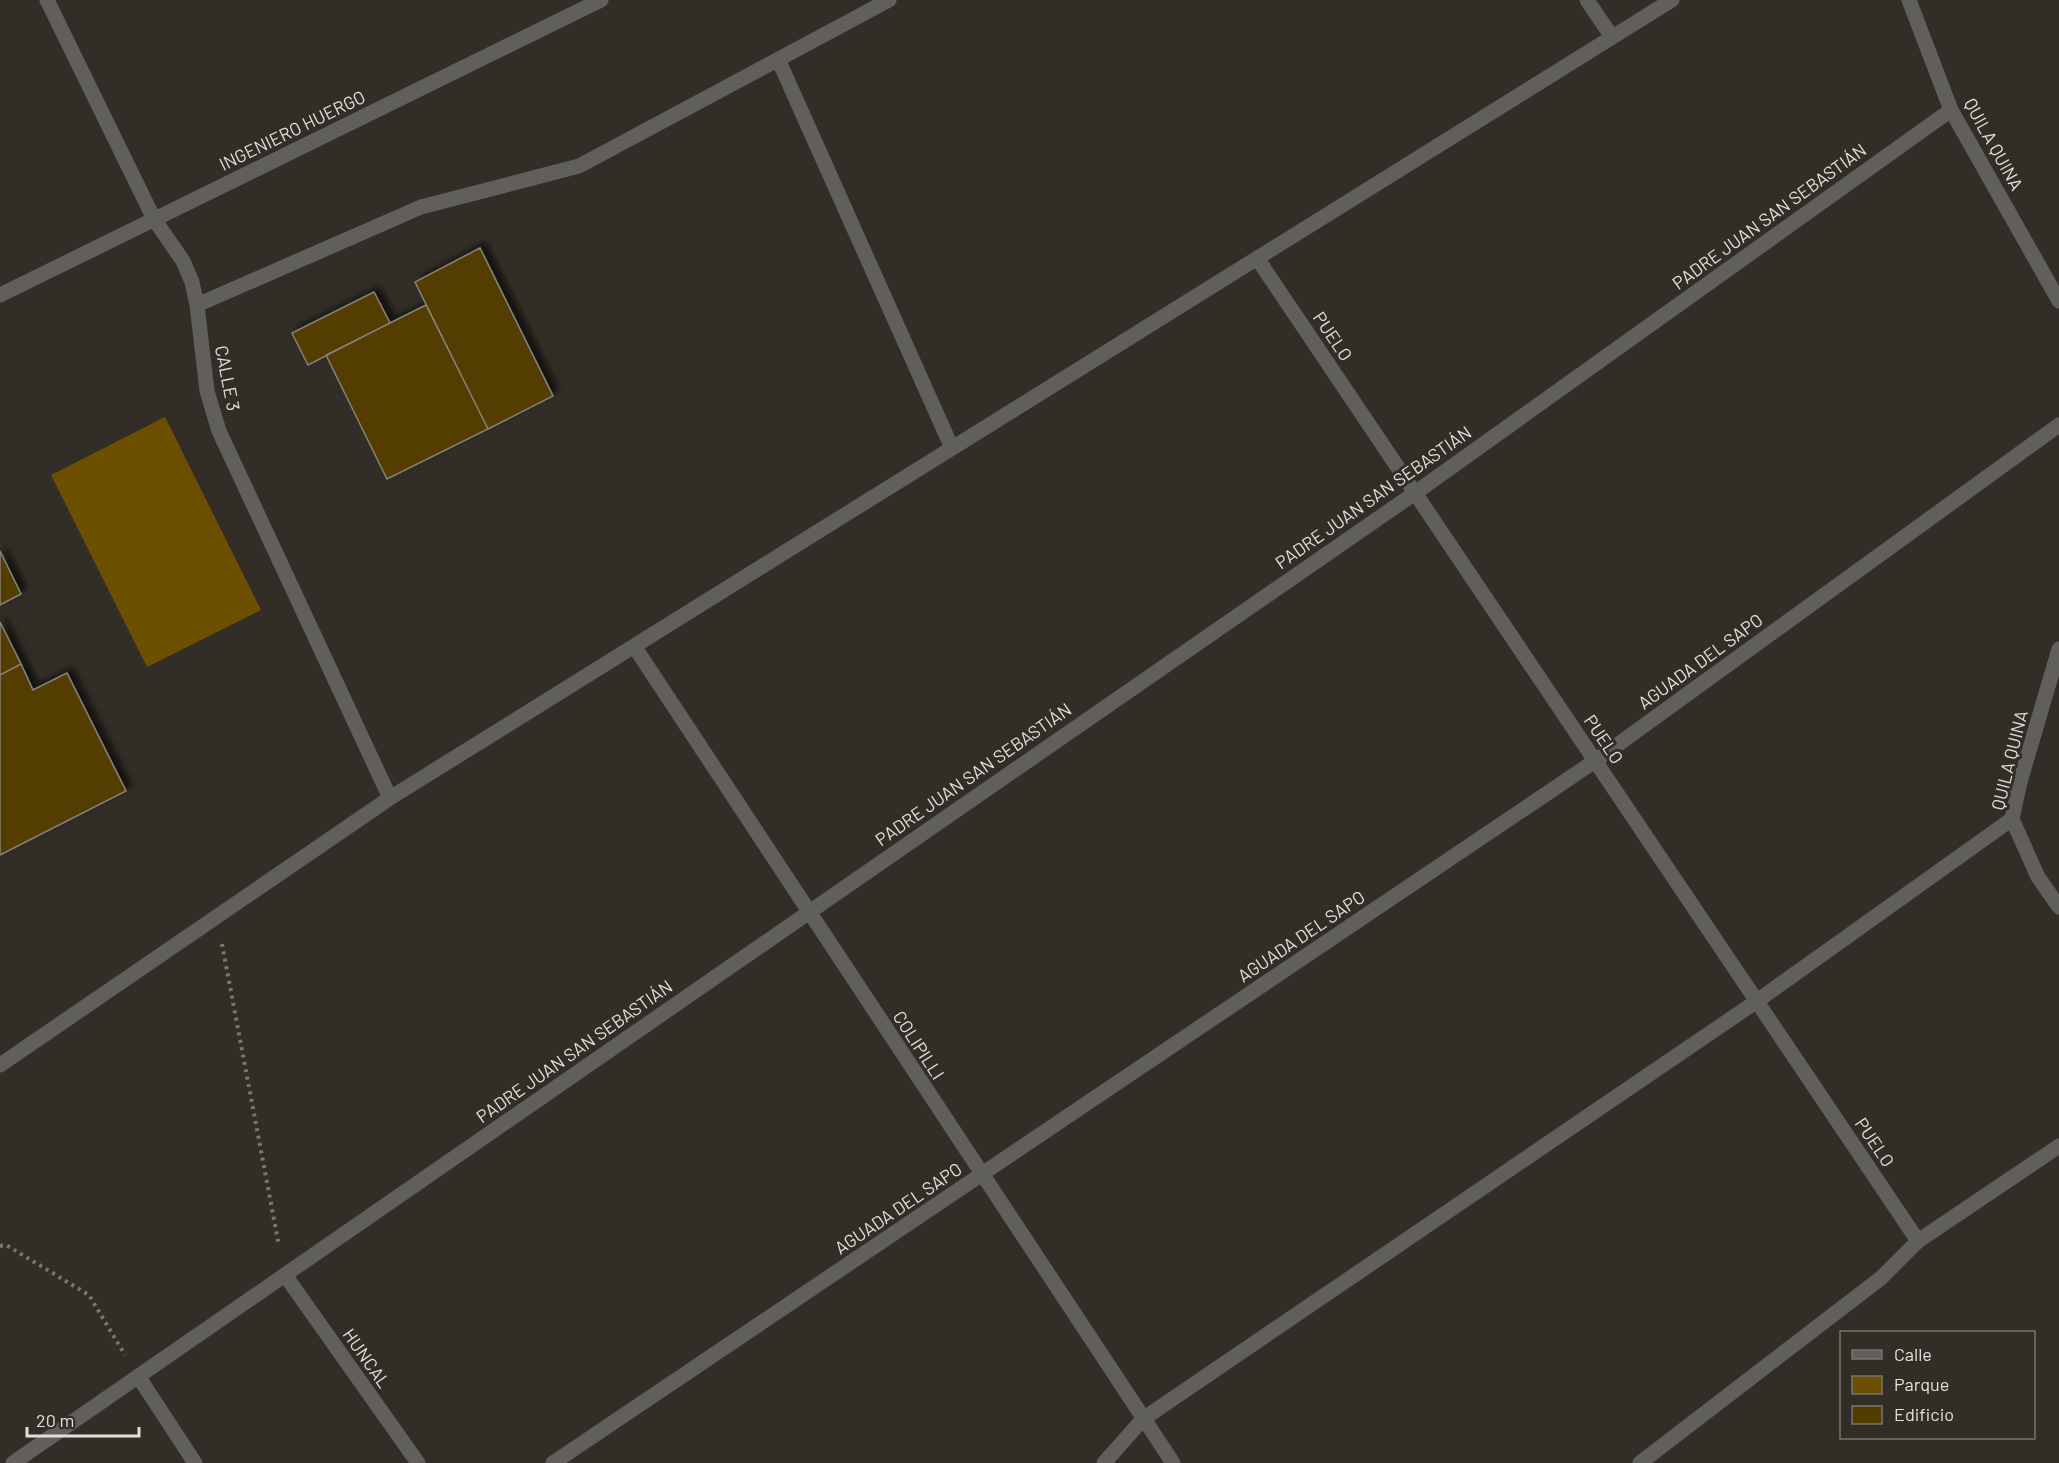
<svg xmlns="http://www.w3.org/2000/svg" width="2059" height="1463" font-family="Barlow,sans-serif">
<style>
.green{fill:#6d4f00}
.building{fill:#533c00;stroke:#868179;stroke-width:1.5;filter:url(#shadow)}
.lines{fill:none;stroke-linecap:round;stroke-linejoin:round}
.path{stroke:#79766f;stroke-width:4;stroke-dasharray:3 4.5;stroke-linecap:butt}
.minor{stroke:#605f5b;stroke-width:15}
.labels{text-anchor:middle;dominant-baseline:central;stroke-width:6;stroke-linejoin:round;paint-order:stroke}
.street-label{font-size:18px;fill:#e2e0db;stroke:#322e27}
</style>
<defs>
<filter id="shadow"><feDropShadow dx="5.5" dy="-5.5" stdDeviation="3" flood-color="#0009"/></filter>
</defs>
<rect width="100%" height="100%" fill="#322e27"/>
<path class="green" d="M 165,417 L 261,610 L 147,667 L 51,475 Z"/>
<path class="building" d="M 480,248 L 553,396 L 488,429 L 415,282 Z
M 374,292 L 390,323 L 308,365 L 292,333 Z
M 426,305 L 488,429 L 387,479 L 326,355 Z
M 0,551 L 21,594 L 0,605 Z
M 0,622 L 21,664 L 0,675 Z
M 21,664 L 33,690 L 67,673 L 126,791 L 0,855 L 0,675 Z"/>
<g class="lines">
<path class="path" d="M 222,944 L 279,1246
M 0,1246 L 6,1245 L 89,1295 L 125,1355"/>
<path class="minor" d="M 47,0 L 154,219 L 183,261 L 192,282 L 197,305 L 207,391 L 219,431 L 390,798
M 1587,0 L 1612,37
M 1909,0 L 1951,110 L 2059,301
M 778,59 L 952,448
M 1257,258 L 1918,1241
M 0,295 L 601,0
M 197,305 L 421,207 L 579,166 L 889,0
M 634,646 L 1173,1463
M 2059,649 L 2020,782 L 2012,819 L 2038,877 L 2059,907
M 0,1065 L 390,798 L 1672,0
M 285,1275 L 418,1463
M 138,1376 L 195,1463
M 13,1463 L 1415,493 L 1951,110
M 553,1463 L 1595,761 L 2059,425
M 1104,1463 L 1143,1419 L 1757,1001 L 2012,819
M 1640,1463 L 1881,1278 L 1918,1241 L 2059,1146"/>
</g>
<g class="labels">
<g class="street-label">
<text transform="translate(292 130) rotate(-26)">INGENIERO HUERGO</text>
<text transform="translate(1994 144) rotate(61)">QUILA QUINA</text>
<text transform="translate(1769 216) rotate(-36)">PADRE JUAN SAN SEBASTIÁN</text>
<text transform="translate(1333 336) rotate(56)">PUELO</text>
<text transform="translate(228 378) rotate(79)">CALLE 3</text>
<text transform="translate(1373 497) rotate(-35)">PADRE JUAN SAN SEBASTIÁN</text>
<text transform="translate(1700 661) rotate(-36)">AGUADA DEL SAPO</text>
<text transform="translate(1604 739) rotate(56)">PUELO</text>
<text transform="translate(2009 760) rotate(-76)">QUILA QUINA</text>
<text transform="translate(973 774) rotate(-35)">PADRE JUAN SAN SEBASTIÁN</text>
<text transform="translate(1301 936) rotate(-34)">AGUADA DEL SAPO</text>
<text transform="translate(919 1045) rotate(57)">COLIPILLI</text>
<text transform="translate(574 1051) rotate(-35)">PADRE JUAN SAN SEBASTIÁN</text>
<text transform="translate(1875 1142) rotate(56)">PUELO</text>
<text transform="translate(898 1208) rotate(-34)">AGUADA DEL SAPO</text>
<text transform="translate(367 1358) rotate(55)">HUNCAL</text>
</g>
</g>
<rect x="1840" y="1331" width="195" height="108" fill="#322e27" stroke="#78756f" stroke-width="1.5"/>
<rect x="1852" y="1350" width="30" height="9" fill="#605f5b" stroke="#78756f" stroke-width="1.5"/>
<text x="1894" y="1361" font-size="18" fill="#e2e0db">Calle</text>
<rect x="1852" y="1376" width="30" height="18" fill="#6d4f00" stroke="#78756f" stroke-width="1.5"/>
<text x="1894" y="1391" font-size="18" fill="#e2e0db">Parque</text>
<rect x="1852" y="1406" width="30" height="18" fill="#533c00" stroke="#78756f" stroke-width="1.5"/>
<text x="1894" y="1421" font-size="18" fill="#e2e0db">Edificio</text>
<path d="M27 1427v9h112v-9" fill="none" stroke="#e2e0db" stroke-width="3"/>
<text x="36" y="1427" font-size="18" fill="#e2e0db" stroke="#322e27" stroke-width="4.5" paint-order="stroke">20 m</text>
</svg>
